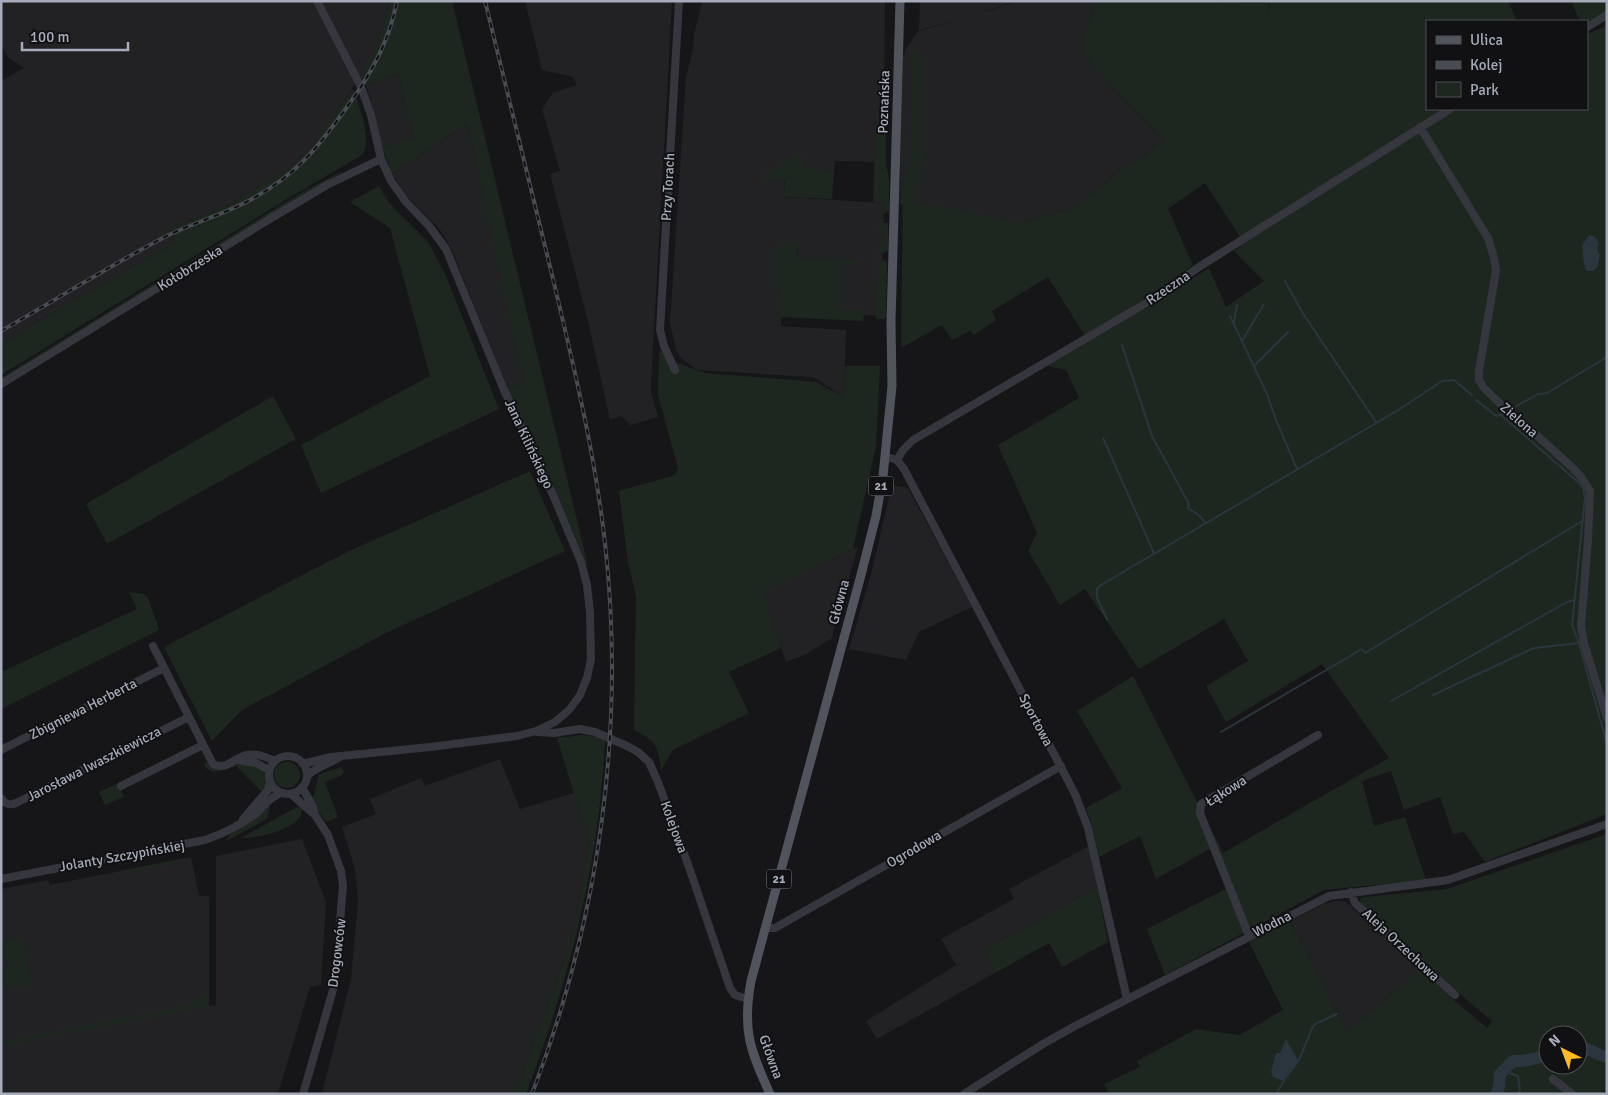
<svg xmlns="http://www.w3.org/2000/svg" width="1608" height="1095" font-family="Signika,sans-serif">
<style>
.built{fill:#222225}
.green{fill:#1d271f;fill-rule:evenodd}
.water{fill:#2a353e}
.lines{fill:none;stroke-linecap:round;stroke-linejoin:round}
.stream{stroke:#2a353e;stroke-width:2}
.river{stroke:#2a353e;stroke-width:12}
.minor{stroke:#36373e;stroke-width:8}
.major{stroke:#52545d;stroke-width:9}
.rail-casing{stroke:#494b53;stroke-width:4}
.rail{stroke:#111113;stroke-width:2;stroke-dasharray:5.5;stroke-linecap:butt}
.labels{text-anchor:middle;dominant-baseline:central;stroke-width:4;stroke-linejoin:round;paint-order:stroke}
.shield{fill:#111113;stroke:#797e88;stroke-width:1}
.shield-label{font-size:12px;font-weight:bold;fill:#a6acba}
.street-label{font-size:14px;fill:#a6acba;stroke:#111113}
</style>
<rect width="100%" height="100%" fill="#161618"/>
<path class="built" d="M 1,1 L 390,1 L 377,44 L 363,72 L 320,140 L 288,169 L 227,206 L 169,229 L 175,242 L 1,343 L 1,81 L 24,68 L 8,57 L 1,45 Z
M 525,1 L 672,1 L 651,384 L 651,392 L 658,417 L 630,425 L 621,416 L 610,420 L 588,321 L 550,174 L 560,171 L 542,109 L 553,93 L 577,85 L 573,77 L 542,70 Z
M 702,1 L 885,1 L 884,88 L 879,162 L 835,161 L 834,171 L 785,167 L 784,197 L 884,203 L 881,316 L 864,315 L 794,304 L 797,243 L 782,272 L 781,326 L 846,330 L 844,397 L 813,377 L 697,370 L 682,359 L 676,350 L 670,323 L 686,76 L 693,50 L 694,34 Z
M 920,1 L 1017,1 L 964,18 L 1020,1 L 1095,1 L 1096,3 L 1078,50 L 1163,140 L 1144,156 L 1116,173 L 1093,193 L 1066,210 L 1013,224 L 900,204 L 901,114 L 905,50 L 918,31 L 959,20 L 919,30 Z
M 398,74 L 413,137 L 382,147 L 371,102 L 366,86 Z
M 466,124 L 469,130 L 523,377 L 520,383 L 510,387 L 505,383 L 451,248 L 440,230 L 405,194 L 392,174 Z
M 892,485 L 908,488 L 972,607 L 919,632 L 906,660 L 849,649 L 871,574 Z
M 858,547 L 832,636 L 833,638 L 804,655 L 786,662 L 762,591 Z
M 500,759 L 520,809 L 574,793 L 589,843 L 572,939 L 514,1094 L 322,1094 L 351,979 L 358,901 L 355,869 L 342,827 L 376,814 L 370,799 L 421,778 L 425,786 Z
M 302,839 L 326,902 L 321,985 L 310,987 L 278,1094 L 1,1094 L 1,889 L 48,880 L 50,885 L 191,857 L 199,895 L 209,897 L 209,1006 L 216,1005 L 216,856 Z
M 1089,846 L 1097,887 L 983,951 L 995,973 L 877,1039 L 866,1021 L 956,965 L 941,939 L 1014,899 L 1009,889 Z
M 1335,901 L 1343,901 L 1347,903 L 1422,968 L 1347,1031 L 1290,921 L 1324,904 Z"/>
<path class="green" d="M 390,1 L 452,1 L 589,570 L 554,486 L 505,383 L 510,387 L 520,383 L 523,377 L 503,290 L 469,130 L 466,124 L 392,174 L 382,147 L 413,137 L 398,74 L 366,86 L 360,77 L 377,44 Z
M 1095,1 L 1269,3 L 1268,18 L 1270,1 L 1508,1 L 1517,21 L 1427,21 L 1427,109 L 1587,109 L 1587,34 L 1607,26 L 1607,814 L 1485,862 L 1464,832 L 1453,834 L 1440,797 L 1404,810 L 1391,771 L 1362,781 L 1374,826 L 1405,817 L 1426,880 L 1324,890 L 1165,975 L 1147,929 L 1226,889 L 1210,849 L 1156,879 L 1140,836 L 1099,857 L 1093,829 L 1086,808 L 1122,788 L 1077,711 L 1133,676 L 1223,853 L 1389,758 L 1322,664 L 1226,722 L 1206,686 L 1248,661 L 1224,619 L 1139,669 L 1085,589 L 1060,605 L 1028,551 L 1037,533 L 998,445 L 1079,398 L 1066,370 L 1047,366 L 1148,307 L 1209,268 L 1226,307 L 1264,281 L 1234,251 L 1244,243 L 1205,183 L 1168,209 L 1193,265 L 1142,301 L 1085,336 L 1048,277 L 992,311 L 996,320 L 974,335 L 970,331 L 952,340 L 942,325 L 901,348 L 903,185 L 910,160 L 912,52 L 915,49 L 921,51 L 923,62 L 922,149 L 925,152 L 925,165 L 919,166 L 918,202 L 1014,221 L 1025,221 L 1066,210 L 1093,193 L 1116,173 L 1144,156 L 1163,140 L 1078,50 L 1096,3 Z
M 1571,1 L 1607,1 L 1607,11 L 1587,22 L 1580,21 Z
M 905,54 L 904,160 L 900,172 L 903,56 Z
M 353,89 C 359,106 373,140 362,155 L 292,196 L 1,375 L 1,343 L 175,242 L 169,229 L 227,206 L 288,169 L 319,140 L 316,137 L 340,108 Z
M 885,120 L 886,121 L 886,164 L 889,178 L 889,211 L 884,214 L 884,203 L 873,202 L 876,123 Z
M 800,154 L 807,168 L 834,171 L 832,199 L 784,197 L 785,180 L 764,180 L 762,176 Z
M 340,172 L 341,173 L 310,190 L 1,380 L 1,378 L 299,194 Z
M 379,186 L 390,204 L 429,243 L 446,276 L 499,409 L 321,493 L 301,445 L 430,376 L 390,228 L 350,202 Z
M 878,222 L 888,223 L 888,250 L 886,252 L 878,253 L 879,244 L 883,244 L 883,230 L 878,230 Z
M 784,242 L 797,243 L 796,259 L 857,260 L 857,264 L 839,264 L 839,310 L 865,310 L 863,321 L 781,317 L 777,312 L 778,287 L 775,285 L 775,250 Z
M 878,260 L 886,261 L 887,263 L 886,316 L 884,319 L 877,319 L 875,316 Z
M 659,350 L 677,363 L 705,373 L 816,382 L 844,397 L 845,366 L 880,366 L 876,446 L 853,549 L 763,591 L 781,648 L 729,672 L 749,713 L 673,750 L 661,770 C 659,747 655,740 634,730 L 636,596 L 628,562 L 619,491 L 675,475 L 678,468 L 658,395 Z
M 273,396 L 296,439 L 107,544 L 86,504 Z
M 530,471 L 565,551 L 386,633 L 242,710 L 212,741 L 164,647 L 347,552 Z
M 129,592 L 144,594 L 148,598 L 159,629 L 157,631 L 1,709 L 1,672 L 137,609 Z
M 582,735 L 599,737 L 605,739 C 600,860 569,981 526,1094 L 514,1094 L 572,939 L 589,843 L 557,738 Z
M 208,762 L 233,765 L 249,763 L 264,771 C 266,778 268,786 262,792 L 236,766 C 225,770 210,777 203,764 Z
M274 775a13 13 0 1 1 26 0a13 13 0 1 1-26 0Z
M 342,767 L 344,772 L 342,775 L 325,782 L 338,817 L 328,821 L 324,820 L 312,801 L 319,774 Z
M 118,783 L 124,797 L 105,805 L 99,792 Z
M 268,804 L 270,808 L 267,819 L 226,841 L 229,835 L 248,823 Z
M 301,807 C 308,828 256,839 241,838 L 295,808 Z
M 1607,834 L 1607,1088 L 1600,1094 L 1109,1094 L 1104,1084 L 1140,1067 L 1137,1061 L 1196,1029 L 1239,1035 L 1283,1010 L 1249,942 L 1290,921 L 1347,1031 L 1422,968 L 1454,1000 L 1487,1028 L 1492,1021 C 1447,984 1403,943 1361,903 L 1360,899 L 1364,897 L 1447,889 ZM 1548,1035 L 1578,1035 L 1578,1065 L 1548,1065 Z
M 181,859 L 178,863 L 122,873 L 121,871 Z
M 1097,887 L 1108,942 L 1062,967 L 1049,943 L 995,973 L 983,951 Z
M 204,896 L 209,897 L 209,1006 L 1,1046 L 1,1042 L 194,1004 L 194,1000 L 199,999 L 199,996 L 207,995 L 208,905 Z
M 17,938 L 21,938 L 24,943 L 31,980 L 30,985 L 23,991 L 22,985 L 4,989 L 5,995 L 1,995 L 1,968 L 9,966 L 8,961 L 6,962 L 5,959 L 1,959 L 1,952 L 5,950 L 5,947 L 2,948 L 1,941 Z"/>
<path class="water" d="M 1589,235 C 1595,235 1596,239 1599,243 L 1597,250 L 1600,255 L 1597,268 L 1593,271 L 1587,271 C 1582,264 1584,254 1582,245 Z
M 1286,1039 L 1299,1062 L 1284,1081 L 1273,1077 L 1271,1072 L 1276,1053 L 1280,1053 Z"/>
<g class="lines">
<path class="stream" d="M 1285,281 L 1302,312 L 1376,422
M 1230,316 L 1267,394 L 1276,420 L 1297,469
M 1234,322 L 1237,305
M 1242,341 L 1264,304
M 1122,345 L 1152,436 L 1189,504 L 1188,508 L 1200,516 L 1205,523
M 1254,366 L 1288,332
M 1476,400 L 1496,416 L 1503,414
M 1511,409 L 1538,394 L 1547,393 L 1607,357
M 1501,415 L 1578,482 L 1583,488 L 1585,497 L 1572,625 L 1579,643 L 1607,744
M 1103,438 L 1154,553
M 1107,619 L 1097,598 L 1097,589 L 1101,585 L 1400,409 L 1442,381 L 1454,380 L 1472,395
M 1433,695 L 1534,648 L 1579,643
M 1391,701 L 1567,602 L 1575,600
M 1221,732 L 1362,649 L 1365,653 L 1584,520
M 1299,1060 L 1313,1026 L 1317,1023 L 1337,1014
M 1506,1069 L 1509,1073 L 1518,1076 L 1520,1091 L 1515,1094
M 1276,1094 L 1284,1081"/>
<path class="river" d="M 1578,1047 C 1585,1047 1598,1055 1607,1057
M 1496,1094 L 1499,1087 L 1500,1074 L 1513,1061 L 1524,1061 L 1548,1055"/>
<path class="minor" d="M 1587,27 L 1607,15
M 1420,127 L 1488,238 L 1494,258 L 1496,271 L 1479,371 L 1479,380 L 1484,388 L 1515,418 L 1533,432 L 1573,468 L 1581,477 L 1590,491 L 1588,541 L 1581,626 L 1584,643 L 1607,718
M 675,370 L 664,346 L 660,330 L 679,1
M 1,384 L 273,217 L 327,185 L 381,159
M 886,457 L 897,460 L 904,469 L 1075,794 L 1088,828 L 1127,999
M 897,460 L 903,450 L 913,440 L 1143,305 L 1202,265 L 1450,109
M 153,646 L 213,764 C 226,771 235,757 247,755 C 257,753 266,757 275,761
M 537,732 L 554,733 L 580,729 L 595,732 L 627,746 L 638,752 L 649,762 L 658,782 L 690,870 L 730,988 L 735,995 L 748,999
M 1,750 L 164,668
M269 775a19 19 0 1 1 38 0a19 19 0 1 1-38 0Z
M 237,760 L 256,763 L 269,770
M 302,763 L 307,763 L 331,757 L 430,747 L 517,736 L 536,731 L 555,722 L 569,710 L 580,695 L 587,678 L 591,659 L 590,612 L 587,585 L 581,562 L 554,497 L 504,390 L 446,249 L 429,226 L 406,202 L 391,181 L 381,159 L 371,115 L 361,87 L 317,1
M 307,776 C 316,767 329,764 340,757
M 121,786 L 203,745
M 302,787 L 312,805 L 315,815
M 291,794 L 315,815 L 328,835 L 341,871 L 343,885 L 335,983 L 303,1094
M 1,798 C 5,804 9,806 16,803 L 189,717
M 243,819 L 268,790 L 270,783
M 1,879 L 205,840 C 222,834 239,826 254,815 C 263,808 269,797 281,793
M 1351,892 L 1355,903 L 1455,995
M 766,928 L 775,928 L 1061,766
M 1249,936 L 1200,813 L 1201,804 L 1318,735
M 1553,1079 L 1572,1094
M 964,1094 L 1043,1044 L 1075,1026 L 1329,896 L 1448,880 L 1607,824"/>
<path class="major" d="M 770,1094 C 750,1050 742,1030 751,981 L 861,575 L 876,516 L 883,476 L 892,386 L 891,322 L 900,1"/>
<defs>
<path id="rail" d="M 485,1 C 508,94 530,187 553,279 C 574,367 595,454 605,543 C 626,730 599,919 532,1094
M 1,331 C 54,301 106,268 159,240 C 188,224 221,216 250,200 C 296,175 317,149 347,107 C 371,74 389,42 397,1"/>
</defs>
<use href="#rail" class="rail-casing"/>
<use href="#rail" class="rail"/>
</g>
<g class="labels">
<g class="shield">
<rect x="868.5" y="476.5" width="25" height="19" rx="4"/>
<rect x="766.5" y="869.5" width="25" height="19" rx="4"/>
</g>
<g class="shield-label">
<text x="881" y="486">21</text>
<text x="779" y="879">21</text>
</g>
<g class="street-label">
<text transform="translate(884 102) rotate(-88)">Poznańska</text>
<text transform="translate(668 187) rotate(-87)">Przy Torach</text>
<text transform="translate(190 268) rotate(-32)">Kołobrzeska</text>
<text transform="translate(1168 288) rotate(-34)">Rzeczna</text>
<text transform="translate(1519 420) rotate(41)">Zielona</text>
<text transform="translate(529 444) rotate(65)">Jana Kilińskiego</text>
<text transform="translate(839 602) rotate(-75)">Główna</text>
<text transform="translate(83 709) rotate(-27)">Zbigniewa Herberta</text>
<text transform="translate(1036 720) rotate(62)">Sportowa</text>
<text transform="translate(94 764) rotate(-27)">Jarosława Iwaszkiewicza</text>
<text transform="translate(1226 791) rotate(-32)">Łąkowa</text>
<text transform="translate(674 827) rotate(70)">Kolejowa</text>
<text transform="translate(914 849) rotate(-30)">Ogrodowa</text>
<text transform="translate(122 856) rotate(-10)">Jolanty Szczypińskiej</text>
<text transform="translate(1272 924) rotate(-27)">Wodna</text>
<text transform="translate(1401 945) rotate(43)">Aleja Orzechowa</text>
<text transform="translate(337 953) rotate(-83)">Drogowców</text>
<text transform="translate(771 1057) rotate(70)">Główna</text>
</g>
</g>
<rect width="1608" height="1095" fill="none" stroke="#a6acba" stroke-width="5"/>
<rect x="1426" y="20" width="162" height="90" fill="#111113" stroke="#4d4f56"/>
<rect x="1436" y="36" width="25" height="8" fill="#52545d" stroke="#4d4f56"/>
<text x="1470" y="45" font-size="15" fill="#a6acba">Ulica</text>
<rect x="1436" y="61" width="25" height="8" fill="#494b53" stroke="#4d4f56"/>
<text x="1470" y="70" font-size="15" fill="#a6acba">Kolej</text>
<rect x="1436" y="82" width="25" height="15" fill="#1d271f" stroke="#4d4f56"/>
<text x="1470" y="95" font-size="15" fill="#a6acba">Park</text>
<g transform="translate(1563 1050) rotate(318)"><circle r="24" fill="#111113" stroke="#4d4f56"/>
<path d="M0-4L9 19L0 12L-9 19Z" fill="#ffba27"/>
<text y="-8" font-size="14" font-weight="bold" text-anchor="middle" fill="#a6acba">N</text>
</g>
<path d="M22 42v8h106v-8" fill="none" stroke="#a6acba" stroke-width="2.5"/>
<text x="30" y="42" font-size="15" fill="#a6acba" stroke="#111113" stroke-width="4" paint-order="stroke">100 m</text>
</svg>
